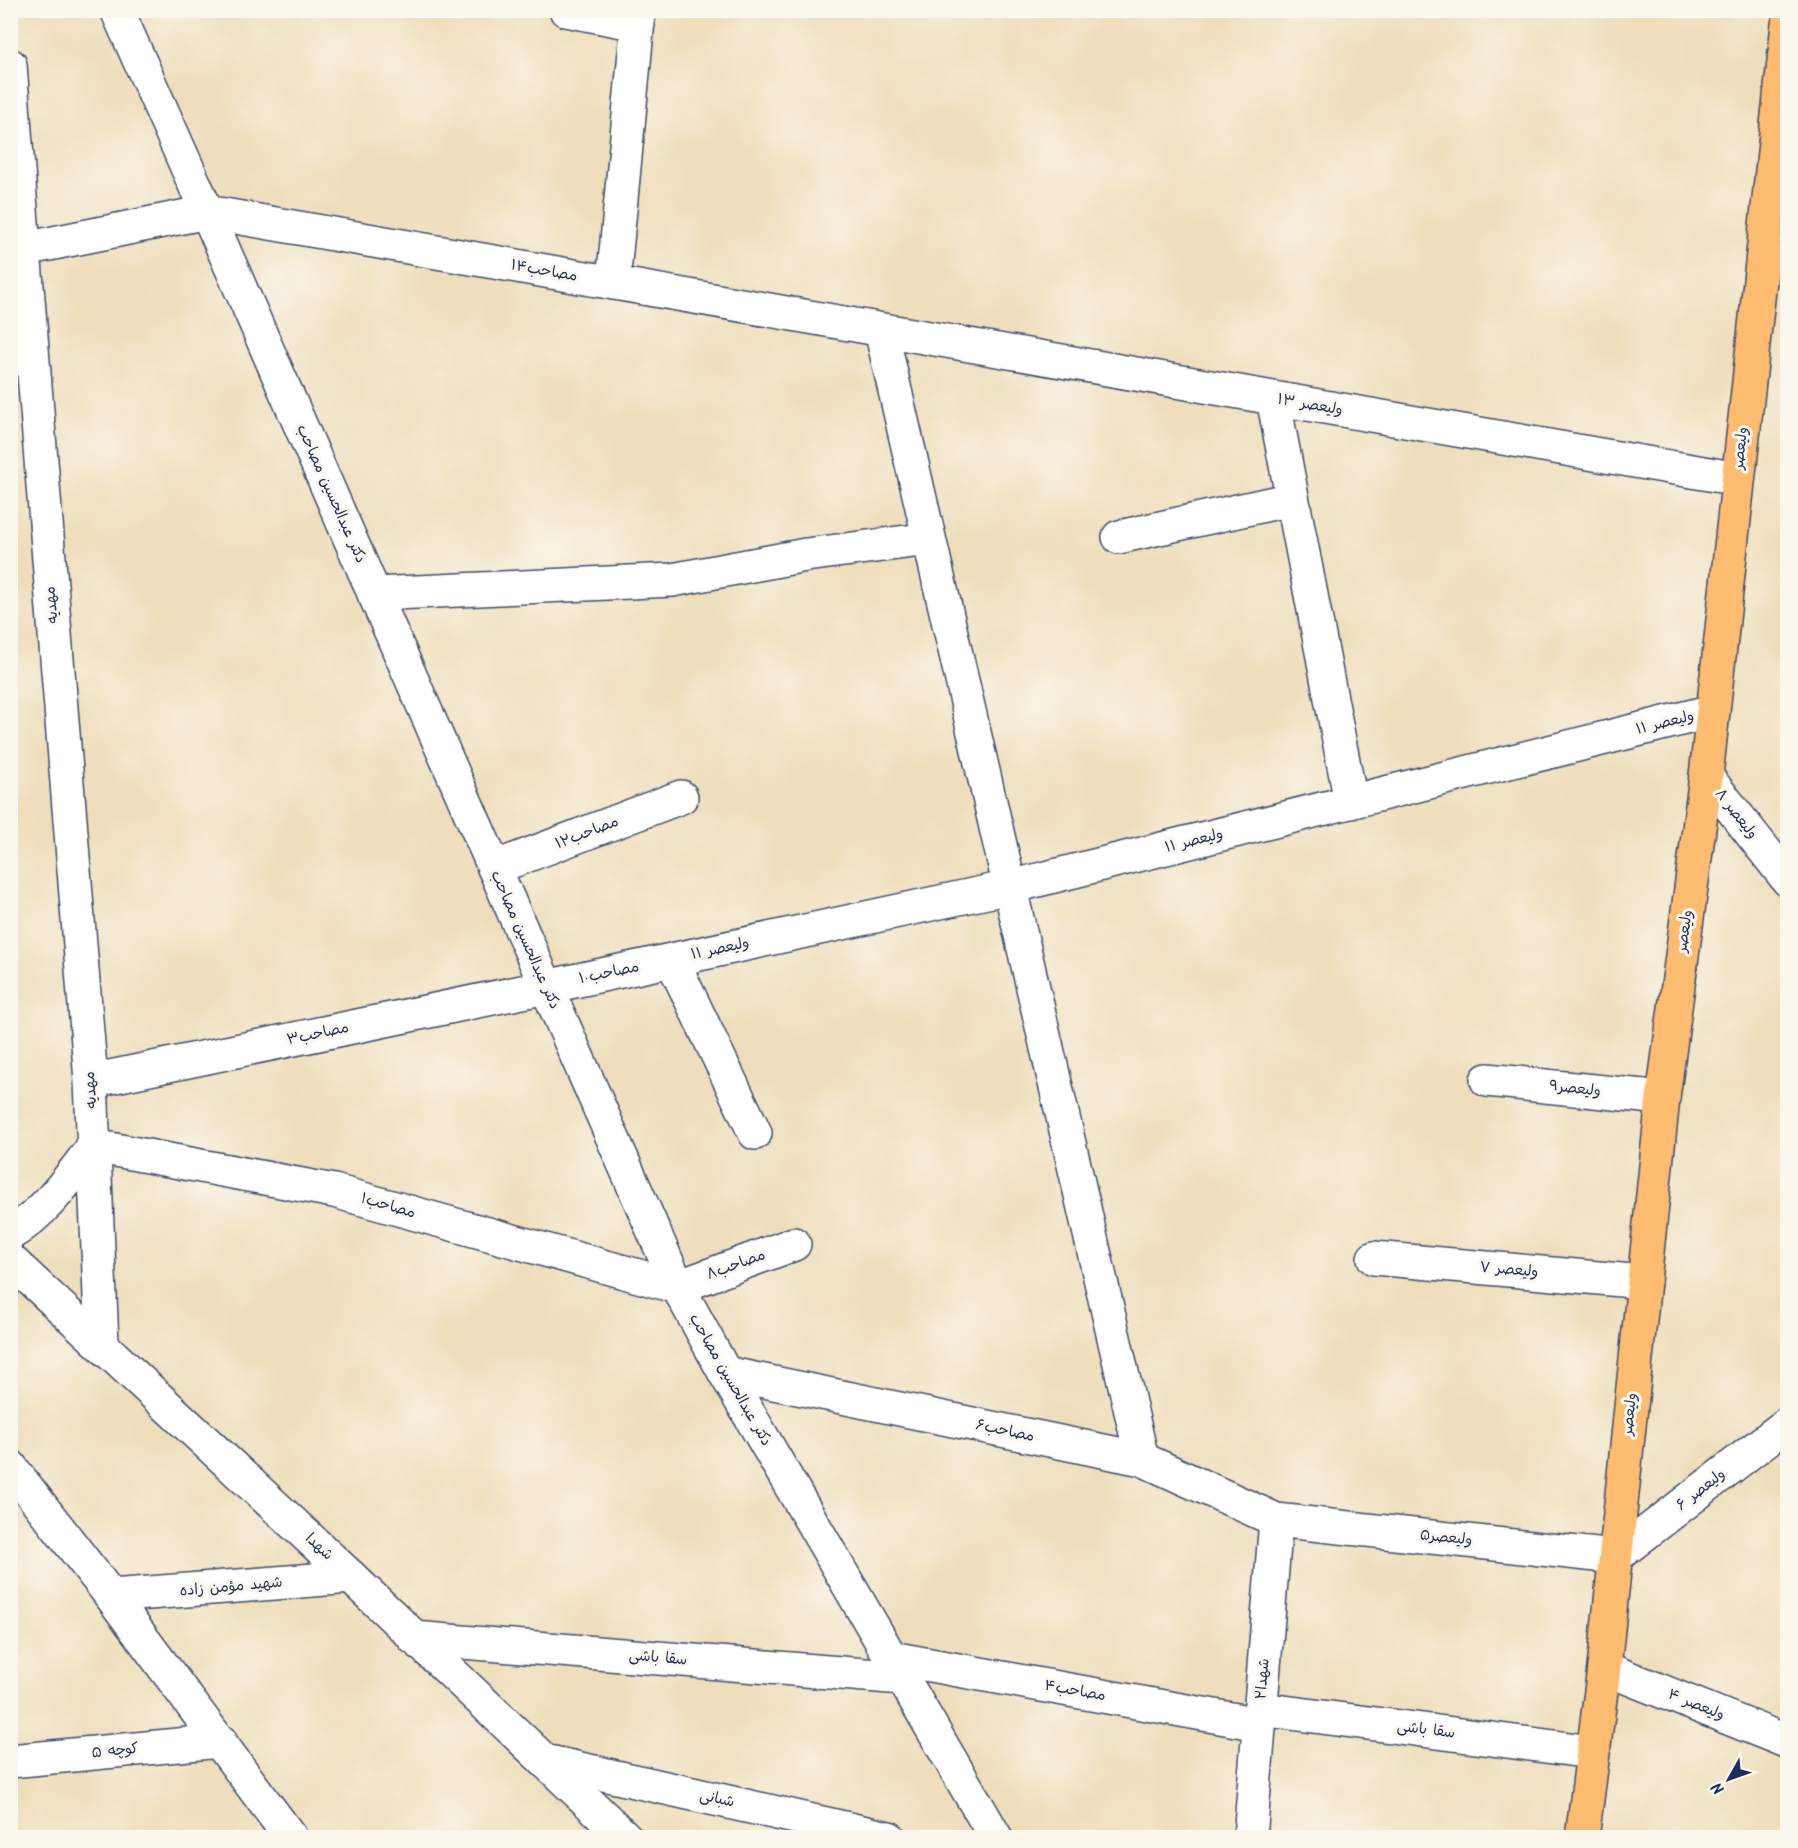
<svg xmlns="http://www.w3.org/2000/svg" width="1798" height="1848" font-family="Kalam,'Playpen Sans Arabic',sans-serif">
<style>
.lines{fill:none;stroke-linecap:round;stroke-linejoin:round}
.minor-casing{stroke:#3b496c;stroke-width:36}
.tertiary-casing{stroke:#3b496c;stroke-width:36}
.primary-casing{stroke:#3b496c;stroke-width:36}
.minor{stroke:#fff;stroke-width:33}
.tertiary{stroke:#fff;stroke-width:33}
.primary{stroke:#fdbc6f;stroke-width:33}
.labels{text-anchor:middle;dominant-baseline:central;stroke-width:6;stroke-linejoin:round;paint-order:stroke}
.street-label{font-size:15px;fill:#1b2f5e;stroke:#fbf7ec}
</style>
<rect width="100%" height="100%" fill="#fbf7ec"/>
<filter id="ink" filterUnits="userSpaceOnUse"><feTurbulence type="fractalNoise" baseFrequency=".0167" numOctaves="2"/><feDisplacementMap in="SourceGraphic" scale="12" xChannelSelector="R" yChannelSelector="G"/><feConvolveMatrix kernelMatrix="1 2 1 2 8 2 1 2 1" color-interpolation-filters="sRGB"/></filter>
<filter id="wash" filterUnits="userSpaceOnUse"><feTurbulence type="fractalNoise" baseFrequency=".008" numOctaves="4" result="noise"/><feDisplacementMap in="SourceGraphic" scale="24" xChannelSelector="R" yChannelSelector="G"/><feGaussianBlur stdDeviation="1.35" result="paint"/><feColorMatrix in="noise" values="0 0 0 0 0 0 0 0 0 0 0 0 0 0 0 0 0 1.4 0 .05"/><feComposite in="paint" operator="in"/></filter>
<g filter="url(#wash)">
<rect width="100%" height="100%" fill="#eedebb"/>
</g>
<g filter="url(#ink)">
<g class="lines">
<defs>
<path id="minor" d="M 566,10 L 638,24
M 10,65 L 24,249 L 91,1081 L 102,1344
M 207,212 L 1738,479
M 613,283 L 639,10
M 881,330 L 1142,1459
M 1273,398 L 1351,802
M 1119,537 L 1292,499
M 374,594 L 672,580 L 806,555 L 929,539
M 1706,776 L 1788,880
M 494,868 L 681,797
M 672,960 L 755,1133
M 1487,1080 L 1663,1098
M 91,1081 L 546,987 L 1010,887 L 1713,711
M 94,1146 L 334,1191 L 678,1287 L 794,1244
M 10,1234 C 46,1212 69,1178 94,1146
M 1374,1258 L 1644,1282
M 725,1373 L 1142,1459 L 1276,1520 L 1615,1557 L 1788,1423
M 10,1466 L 111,1596 L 291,1838
M 111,1596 L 351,1577
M 414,1638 L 902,1678
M 891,1658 L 1259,1724
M 1604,1668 L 1788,1742
M 1261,1709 L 1592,1752
M 10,1761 L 220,1741
M 545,1761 L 889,1838
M 1250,1838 L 1276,1520"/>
<path id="tertiary" d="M 117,10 L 207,212 L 678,1287 L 725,1373 L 996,1838
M 24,249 L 207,212
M 10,1260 L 351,1577 L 626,1838"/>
<path id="primary" d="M 1582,1838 L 1604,1668 L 1663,1098 L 1706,776 L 1788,24"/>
</defs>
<use href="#minor" class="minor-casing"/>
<use href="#tertiary" class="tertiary-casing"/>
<use href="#primary" class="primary-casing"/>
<use href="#minor" class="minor"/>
<use href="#tertiary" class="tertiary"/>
<use href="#primary" class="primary"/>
</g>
</g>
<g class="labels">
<g class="street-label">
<text transform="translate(544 271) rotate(10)">مصاحب۱۴</text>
<text transform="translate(1310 405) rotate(10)">ولیعصر ۱۳</text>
<text transform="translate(1741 448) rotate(-84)">ولیعصر</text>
<text transform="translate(331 494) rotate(66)">دکتر عبدالحسین مصاحب</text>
<text transform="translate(52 605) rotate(-95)">مهدیه</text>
<text transform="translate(1665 723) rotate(-14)">ولیعصر ۱۱</text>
<text transform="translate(1736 814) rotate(52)">ولیعصر ۸</text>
<text transform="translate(587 833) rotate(-21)">مصاحب۱۲</text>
<text transform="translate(1194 841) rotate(-14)">ولیعصر ۱۱</text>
<text transform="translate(1685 931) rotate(-82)">ولیعصر</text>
<text transform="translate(525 940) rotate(66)">دکتر عبدالحسین مصاحب</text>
<text transform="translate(720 949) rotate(-12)">ولیعصر ۱۱</text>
<text transform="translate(609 973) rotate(-12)">مصاحب۱۰</text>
<text transform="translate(318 1034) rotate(-12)">مصاحب۳</text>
<text transform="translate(1575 1089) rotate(6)">ولیعصر۹</text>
<text transform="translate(91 1090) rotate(-94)">مهدیه</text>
<text transform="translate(388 1206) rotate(16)">مصاحب۱</text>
<text transform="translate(736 1265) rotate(-20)">مصاحب۸</text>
<text transform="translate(1509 1270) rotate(5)">ولیعصر ۷</text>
<text transform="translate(730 1380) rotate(60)">دکتر عبدالحسین مصاحب</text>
<text transform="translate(1630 1414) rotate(-84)">ولیعصر</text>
<text transform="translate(1005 1431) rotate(12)">مصاحب۶</text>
<text transform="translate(1701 1490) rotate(-38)">ولیعصر ۶</text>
<text transform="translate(1446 1538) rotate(6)">ولیعصر۵</text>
<text transform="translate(319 1547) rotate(43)">شهدا</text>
<text transform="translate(231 1587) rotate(-5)">شهید مؤمن زاده</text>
<text transform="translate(658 1658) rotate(5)">سقا باشی</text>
<text transform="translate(1263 1679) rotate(-85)">شهدا۲</text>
<text transform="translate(1075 1691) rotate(10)">مصاحب۴</text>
<text transform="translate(1696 1705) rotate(22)">ولیعصر ۴</text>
<text transform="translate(1426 1730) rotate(7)">سقا باشی</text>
<text transform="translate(115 1751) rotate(-6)">کوچه ۵</text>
<text transform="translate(717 1799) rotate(12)">شبانی</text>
</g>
</g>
<rect width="1798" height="1848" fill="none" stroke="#fbf7ec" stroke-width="36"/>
<g transform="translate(1729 1779) rotate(230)" stroke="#fbf7ec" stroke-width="4.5" paint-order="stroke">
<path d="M0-4.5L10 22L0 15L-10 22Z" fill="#1b2f5e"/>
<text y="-9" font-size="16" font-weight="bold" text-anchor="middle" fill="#1b2f5e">N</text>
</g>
</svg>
